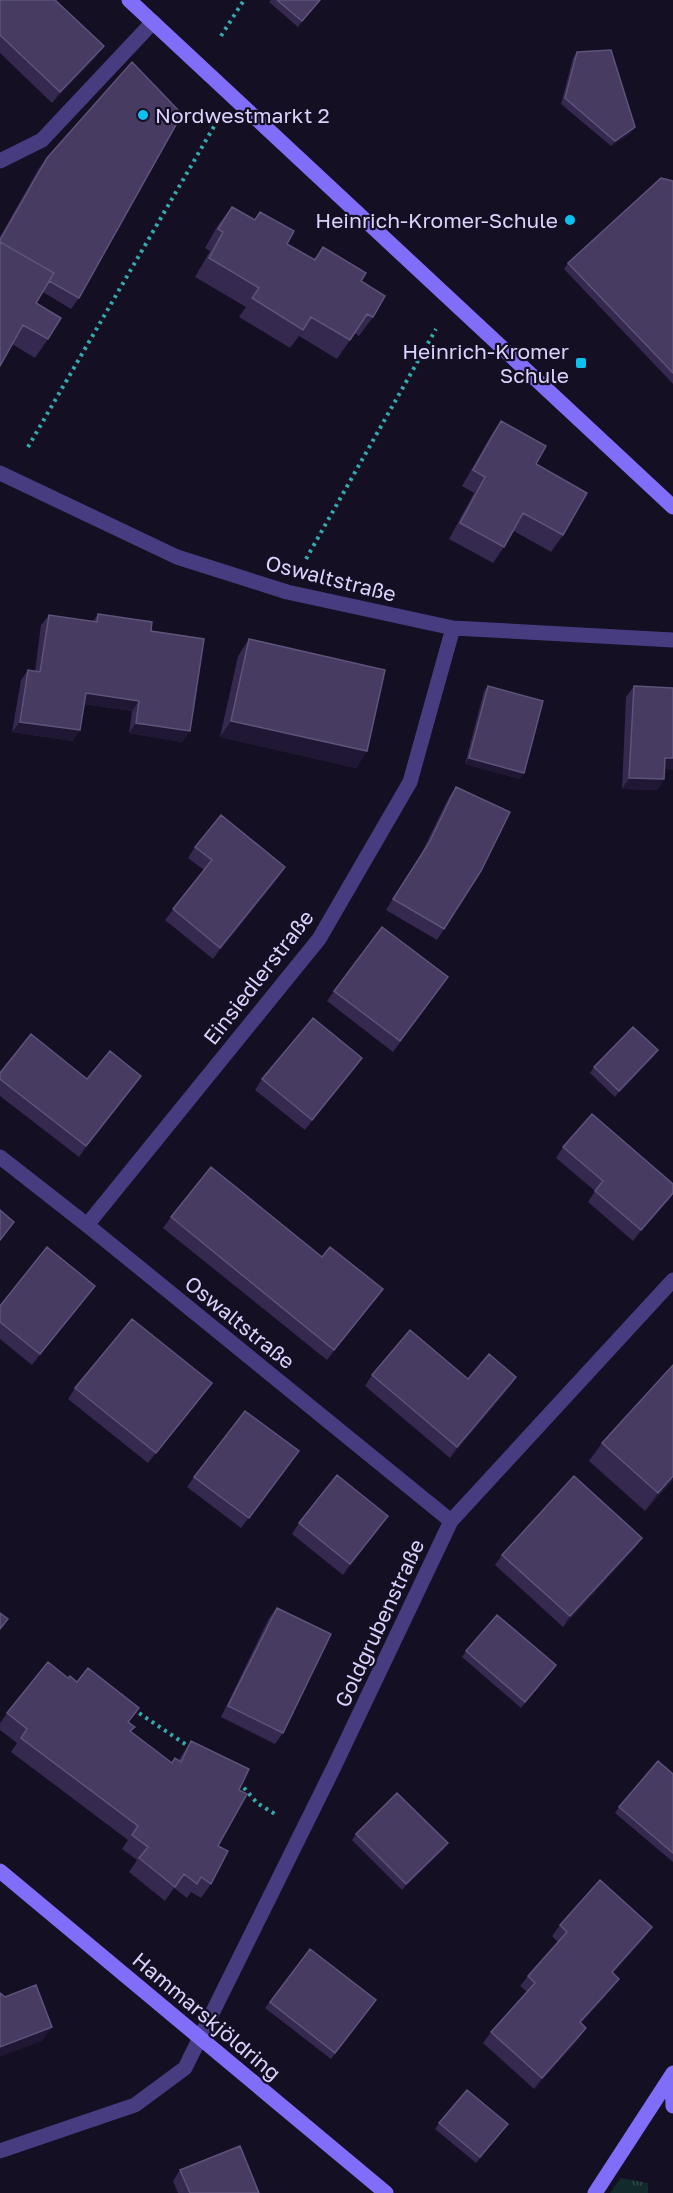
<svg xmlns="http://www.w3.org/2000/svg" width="673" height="2193" font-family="'Golos Text',sans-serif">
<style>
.grass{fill:url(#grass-tufts)}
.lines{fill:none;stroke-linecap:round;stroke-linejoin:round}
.path{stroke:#34aaaf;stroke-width:4;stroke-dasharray:3 4.5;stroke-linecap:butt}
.service{stroke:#463c7f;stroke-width:15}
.minor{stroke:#463c7f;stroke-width:15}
.secondary{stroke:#806ef9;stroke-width:15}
.wall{fill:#35294f}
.shaded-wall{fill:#201735}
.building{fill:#473b62;stroke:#5e537a;stroke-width:1.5}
.poi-dot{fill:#0bc1f0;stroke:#140f22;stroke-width:2}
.labels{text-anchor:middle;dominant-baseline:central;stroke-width:4.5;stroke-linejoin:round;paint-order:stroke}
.poi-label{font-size:21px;fill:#dcd2fd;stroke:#140f22;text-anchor:end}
.street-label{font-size:21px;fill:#dcd2fd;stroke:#140f22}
</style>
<defs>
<pattern id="grass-tufts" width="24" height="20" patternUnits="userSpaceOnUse" patternTransform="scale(1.5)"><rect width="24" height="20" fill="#122a2c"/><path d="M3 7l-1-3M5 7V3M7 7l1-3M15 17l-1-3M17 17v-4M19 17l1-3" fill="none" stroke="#34484c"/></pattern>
</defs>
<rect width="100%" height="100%" fill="#140f22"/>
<path class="grass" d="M 621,2178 L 648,2183 L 648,2193 L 610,2193 Z"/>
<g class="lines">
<path class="path" d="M 221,36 L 244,0
M 28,447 L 216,123
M 306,559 L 436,329
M 133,1709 L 191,1748
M 239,1782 L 257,1803 L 275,1814"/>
<path class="service" d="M 0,161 L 42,140 L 153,22"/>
<path class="minor" d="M 0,473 L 177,557 L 287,592 L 453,628 L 673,640
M 0,1157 L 87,1225 L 451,1521
M 87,1225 L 319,939 L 410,782 L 453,628
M 0,2151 L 135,2105 L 185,2068 L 334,1767 L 451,1521 L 673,1280"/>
<path class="secondary" d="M 129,0 L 673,507
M 0,1871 L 386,2193
M 672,2075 L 673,2106
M 595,2193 L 673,2073"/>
</g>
<path class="wall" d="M 0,0 L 96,57 L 52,103 L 0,53 Z
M 271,0 L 321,0 L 298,27 L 269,2 Z
M 577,52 L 635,127 L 631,133 L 611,146 L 561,104 L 573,58 Z
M 47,158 L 79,298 L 71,309 L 43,292 L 36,303 L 48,339 L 35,358 L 12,344 L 0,366 L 0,237 L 39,168 Z
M 673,181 L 673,384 L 564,269 L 568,263 Z
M 232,207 L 254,220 L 260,212 L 287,244 L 314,259 L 323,247 L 361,281 L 373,317 L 359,336 L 355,333 L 337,359 L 299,336 L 290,348 L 239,317 L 246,307 L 195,277 L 210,251 L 205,248 L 218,225 Z
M 501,421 L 536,464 L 563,535 L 551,552 L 514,531 L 504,547 L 493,563 L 449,539 L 474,493 L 462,486 L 490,437 Z
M 98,614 L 151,631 L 190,731 L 182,742 L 129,733 L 132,711 L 84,704 L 80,730 L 72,741 L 12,732 L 21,680 L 28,670 L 35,671 L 41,625 L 49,615 L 93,621 Z
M 249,639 L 367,751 L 356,768 L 220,737 L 238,656 Z
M 488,686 L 520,779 L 465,764 L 484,691 Z
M 634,686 L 665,769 L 664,779 L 657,790 L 622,789 L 626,697 Z
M 456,787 L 444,929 L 437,940 L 386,910 L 421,854 L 449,797 Z
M 195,847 L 278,878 L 213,959 L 165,920 L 204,870 L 188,858 Z
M 440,988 L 393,1052 L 327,1001 L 334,991 Z
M 658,1050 L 654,1056 L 615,1097 L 590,1073 L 594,1067 Z
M 354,1069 L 305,1130 L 255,1090 L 262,1079 Z
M 0,1073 L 87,1079 L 141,1076 L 79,1157 L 0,1096 Z
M 563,1147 L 673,1184 L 673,1194 L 633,1241 L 588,1202 L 595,1191 L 556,1158 Z
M 171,1217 L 322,1257 L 383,1289 L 375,1300 L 327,1360 L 163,1228 Z
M 95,1286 L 87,1297 L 32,1365 L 0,1339 L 0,1306 Z
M 372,1375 L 468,1379 L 516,1377 L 509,1388 L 450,1458 L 365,1386 Z
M 75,1388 L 204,1394 L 148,1463 L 68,1399 Z
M 602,1443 L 673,1480 L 645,1511 L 589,1461 Z
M 299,1451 L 241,1528 L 187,1487 L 194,1477 Z
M 299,1523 L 381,1526 L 343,1575 L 292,1534 Z
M 642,1538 L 634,1549 L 563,1627 L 495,1565 L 502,1555 Z
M 277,1608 L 283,1733 L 275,1744 L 221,1717 L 269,1618 Z
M 466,1651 L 552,1671 L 521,1708 L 462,1657 Z
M 68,1678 L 135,1727 L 131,1732 L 172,1763 L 178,1761 L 191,1741 L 239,1790 L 218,1846 L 211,1884 L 201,1898 L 191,1892 L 187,1898 L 174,1888 L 165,1901 L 129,1872 L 137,1860 L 122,1849 L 128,1840 L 11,1752 L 17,1743 L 0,1730 L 0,1723 L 7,1713 Z
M 673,1774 L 673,1862 L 615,1813 L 619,1807 Z
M 356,1834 L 448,1843 L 444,1849 L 402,1890 L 352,1840 Z
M 560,1925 L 645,1937 L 613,1973 L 619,1979 L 612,1989 L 581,2023 L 586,2028 L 579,2039 L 534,2089 L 483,2043 L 491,2032 L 527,1992 L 520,1986 L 528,1976 L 558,1942 L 552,1936 Z
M 310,1949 L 372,2006 L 331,2059 L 265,2008 Z
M 439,2123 L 508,2124 L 476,2163 L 435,2129 Z
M 180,2170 L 259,2193 L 178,2193 L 173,2181 Z"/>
<path class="shaded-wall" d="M 320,0 L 321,0 L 298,27 L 302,21 Z
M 104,46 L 96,57 L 52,103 L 60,92 Z
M 635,127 L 631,133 L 611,146 L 615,141 Z
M 86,693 L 139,701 L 132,711 L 78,703 Z
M 231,721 L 367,751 L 356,768 L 220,737 Z
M 20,722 L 80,730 L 72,741 L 12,732 Z
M 136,723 L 190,731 L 182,742 L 129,733 Z
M 469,758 L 524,773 L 520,779 L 465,764 Z
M 665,758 L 673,758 L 673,770 L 658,768 Z
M 629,778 L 664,779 L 657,790 L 622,789 Z
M 285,867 L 278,878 L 213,959 L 220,948 Z
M 658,1050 L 654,1056 L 615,1097 L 619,1091 Z
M 362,1058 L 354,1069 L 305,1130 L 312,1120 Z
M 141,1076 L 134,1087 L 79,1157 L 86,1146 Z
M 673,1193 L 670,1199 L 633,1241 L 641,1230 Z
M 95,1286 L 87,1297 L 32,1365 L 40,1354 Z
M 383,1289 L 375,1300 L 327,1360 L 334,1350 Z
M 516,1377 L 509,1388 L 450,1458 L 457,1447 Z
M 212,1383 L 204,1394 L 148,1463 Z
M 673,1476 L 673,1480 L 645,1511 L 658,1493 Z
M 388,1516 L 381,1526 L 343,1575 L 350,1564 Z
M 642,1538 L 634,1549 L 563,1627 L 570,1616 Z
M 448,1843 L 444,1849 L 402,1890 L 406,1884 Z
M 652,1927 L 645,1937 L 605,1983 L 612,1972 Z
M 619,1979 L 612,1989 L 573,2033 L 580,2022 Z
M 52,2027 L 42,2041 L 0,2057 L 0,2047 Z
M 586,2028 L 579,2039 L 534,2089 L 542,2078 Z"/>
<path class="building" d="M 0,0 L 55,0 L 104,46 L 60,92 L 0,35 Z
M 277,0 L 320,0 L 302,21 Z
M 611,50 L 635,127 L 615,141 L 565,98 L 577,52 Z
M 132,62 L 182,114 L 79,298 L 49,281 L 54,273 L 0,242 L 0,240 L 47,158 Z
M 661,178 L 673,181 L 673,373 L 568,263 Z
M 232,207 L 255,220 L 260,212 L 294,231 L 287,244 L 315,260 L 323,247 L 366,273 L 361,281 L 385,296 L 373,317 L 367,314 L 350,340 L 311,317 L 303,330 L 252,298 L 259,288 L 209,258 L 223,232 L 218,229 Z
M 0,242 L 54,273 L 36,303 L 61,318 L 48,339 L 23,325 L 0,366 Z
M 501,421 L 546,446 L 536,464 L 587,493 L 563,535 L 523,513 L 504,547 L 460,523 L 485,477 L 473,470 Z
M 98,614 L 152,622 L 151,631 L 204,639 L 190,731 L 136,723 L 139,701 L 86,693 L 80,730 L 20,722 L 28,670 L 40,672 L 49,615 L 97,622 Z
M 249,639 L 385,670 L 367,751 L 231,721 Z
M 488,686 L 543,701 L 524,773 L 469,758 Z
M 634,686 L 673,688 L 673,758 L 665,758 L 664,779 L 629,778 Z
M 456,787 L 510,812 L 481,871 L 444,929 L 393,899 L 429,843 Z
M 221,815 L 285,867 L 220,948 L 173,909 L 212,860 L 195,847 Z
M 382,927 L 448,977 L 400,1041 L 334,991 Z
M 313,1018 L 362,1058 L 312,1120 L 262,1079 Z
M 633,1027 L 658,1050 L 619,1091 L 594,1067 Z
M 31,1034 L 87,1079 L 110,1051 L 141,1076 L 86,1146 L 0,1079 L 0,1073 Z
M 592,1114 L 673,1184 L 673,1193 L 641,1230 L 595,1191 L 603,1181 L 563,1147 Z
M 211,1167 L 322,1257 L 330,1247 L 383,1289 L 334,1350 L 171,1217 Z
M 0,1210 L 14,1222 L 0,1240 Z
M 47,1247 L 95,1286 L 40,1354 L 0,1322 L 0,1306 Z
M 132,1319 L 212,1383 L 156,1453 L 75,1388 Z
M 410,1330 L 468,1379 L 489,1354 L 516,1377 L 457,1447 L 372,1375 Z
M 673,1365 L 673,1476 L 658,1493 L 602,1443 Z
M 245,1411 L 299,1451 L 249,1518 L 194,1477 Z
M 337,1475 L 388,1516 L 350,1564 L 299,1523 Z
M 574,1476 L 642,1538 L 570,1616 L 502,1555 Z
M 277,1608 L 331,1634 L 283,1733 L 228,1706 Z
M 0,1613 L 8,1619 L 0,1629 Z
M 497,1615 L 556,1665 L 525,1702 L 466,1651 Z
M 48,1662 L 68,1678 L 70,1676 L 77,1682 L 88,1668 L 139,1708 L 128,1722 L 135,1727 L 130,1731 L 172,1763 L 175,1758 L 181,1762 L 191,1741 L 249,1769 L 239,1790 L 247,1794 L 218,1846 L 228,1851 L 211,1884 L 201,1877 L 197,1884 L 184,1874 L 175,1887 L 139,1858 L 148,1847 L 132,1835 L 138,1826 L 21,1738 L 27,1729 L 7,1713 Z
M 658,1761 L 673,1774 L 673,1853 L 619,1807 Z
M 397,1793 L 448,1843 L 406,1884 L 356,1834 Z
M 600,1880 L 652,1927 L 612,1972 L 619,1979 L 580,2022 L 586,2028 L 542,2078 L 491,2032 L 535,1983 L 528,1976 L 567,1932 L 560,1925 Z
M 310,1949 L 376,2000 L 335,2053 L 270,2002 Z
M 36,1985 L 52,2027 L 0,2047 L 0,1993 L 5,1997 Z
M 467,2090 L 508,2124 L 480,2157 L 439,2123 Z
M 240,2146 L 259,2193 L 190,2193 L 180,2170 Z"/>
<g class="poi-dot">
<circle cx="143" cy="115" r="6"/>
<circle cx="570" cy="220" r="6"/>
<rect x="575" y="357" width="12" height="12" rx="3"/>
</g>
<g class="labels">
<g class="poi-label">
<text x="155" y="115" text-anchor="start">Nordwestmarkt 2</text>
<text x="558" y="220">Heinrich-Kromer-Schule</text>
<text x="569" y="351">Heinrich-Kromer<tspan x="569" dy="24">Schule</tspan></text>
</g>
<g class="street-label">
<text transform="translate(331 578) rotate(14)">Oswaltstraße</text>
<text transform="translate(258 977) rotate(-52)">Einsiedlerstraße</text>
<text transform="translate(240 1322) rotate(39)">Oswaltstraße</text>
<text transform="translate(379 1623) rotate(-65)">Goldgrubenstraße</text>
<text transform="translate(207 2016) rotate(40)">Hammarskjöldring</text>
</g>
</g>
</svg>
